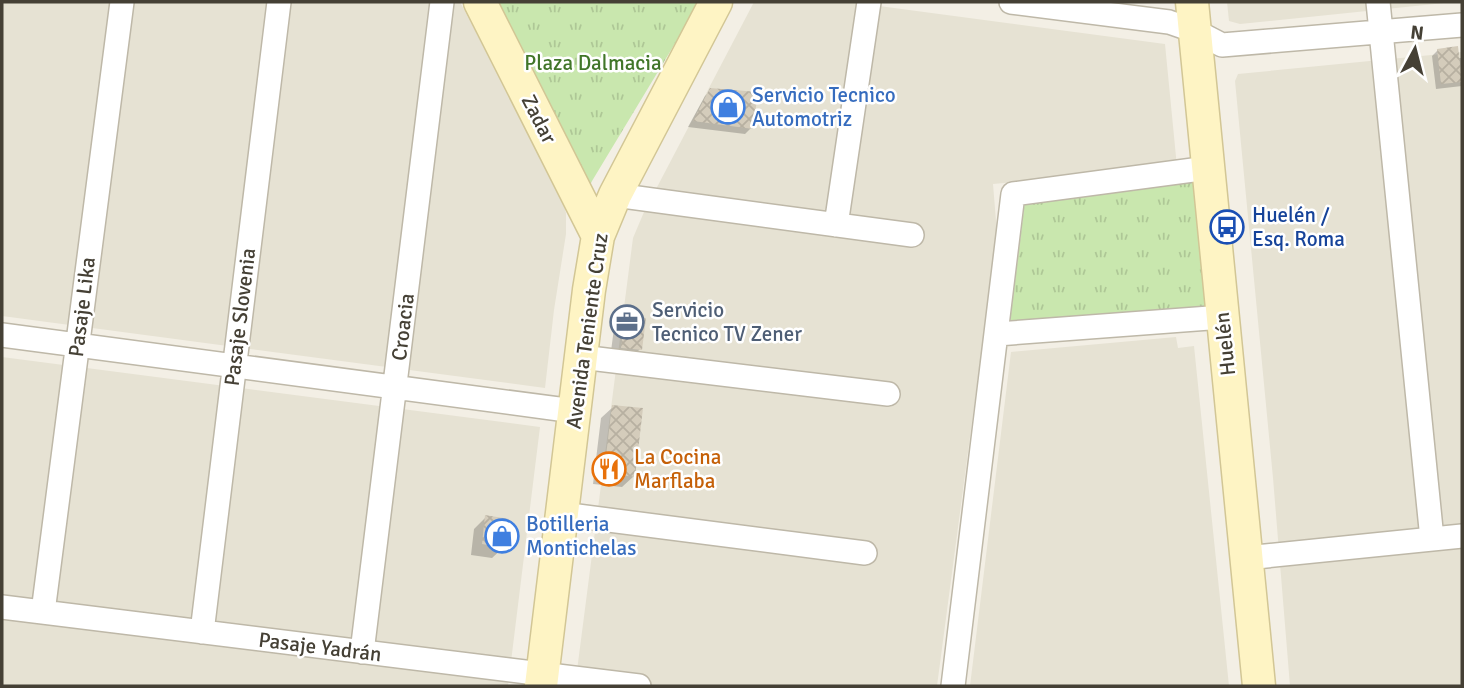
<svg xmlns="http://www.w3.org/2000/svg" width="1464" height="688" font-family="Signika,sans-serif">
<style>
.residential{fill:#e6e2d3}
.park{fill:url(#park-tufts)}
.shadow{fill:#0003}
.building{fill:url(#building-cross-hatch)}
.lines{fill:none;stroke-linecap:round;stroke-linejoin:round}
.street-casing{stroke:#beb8a8;stroke-width:26}
.secondary-casing{stroke:#d2c695;stroke-width:35}
.street{stroke:#fff;stroke-width:23}
.secondary{stroke:#fef4c4;stroke-width:32}
.labels{text-anchor:middle;dominant-baseline:central;stroke-width:5;stroke-linejoin:round;paint-order:stroke}
.park-label{font-size:21px;fill:#417629;stroke:#fff}
.shop-label{font-size:21px;fill:#366cbe;stroke:#fff;text-anchor:start}
.street-label{font-size:21px;fill:#454035;stroke:#fff}
.transit-label{font-size:21px;fill:#164399;stroke:#fff;text-anchor:start}
.service-label{font-size:21px;fill:#4e5e75;stroke:#fff;text-anchor:start}
.food-label{font-size:21px;fill:#c56008;stroke:#fff;text-anchor:start}
</style>
<defs>
<pattern id="park-tufts" width="24" height="20" patternUnits="userSpaceOnUse" patternTransform="scale(1.75)"><rect width="24" height="20" fill="#c9e7ae"/><path d="M3 7l-1-3M5 7V3M7 7l1-3M15 17l-1-3M17 17v-4M19 17l1-3" fill="none" stroke="#aec796"/></pattern>
<pattern id="building-cross-hatch" width="8" height="8" patternUnits="userSpaceOnUse" patternTransform="scale(1.75)"><rect width="8" height="8" fill="#d4ccbb"/><path d="M0 0l8 8M0 8l8-8" fill="none" stroke="#b7b0a1"/></pattern>
</defs>
<rect width="100%" height="100%" fill="#f3efe5"/>
<path class="residential" d="M 2,2 L 460,2 L 560,192 L 566,213 L 566,234 L 554,310 L 545,388 L 2,316 Z
M 754,2 L 849,2 L 1165,44 L 1177,167 L 993,184 L 997,233 L 937,686 L 575,686 L 633,238 L 644,212 Z
M 1227,2 L 1454,2 L 1240,24 L 1229,21 Z
M 1462,52 L 1462,686 L 1290,686 L 1273,478 L 1235,81 L 1238,74 Z
M 1176,337 L 1178,348 L 1194,346 L 1229,686 L 970,686 L 1011,352 Z
M 2,357 L 540,427 L 508,686 L 2,686 Z"/>
<path class="park" d="M 494,2 L 700,2 L 589,186 Z
M 1198,179 L 1210,308 L 1010,322 L 1025,200 Z"/>
<path class="shadow" d="M 1437,51 L 1458,58 L 1462,58 L 1462,86 L 1436,89 L 1432,56 Z
M 711,90 L 751,128 L 745,134 L 688,127 L 705,96 Z
M 626,317 L 640,349 L 628,361 L 610,359 L 614,328 Z
M 613,407 L 634,476 L 622,487 L 593,484 L 601,418 Z
M 486,517 L 504,547 L 492,558 L 471,555 L 474,529 Z"/>
<path class="building" d="M 1458,46 L 1462,82 L 1441,84 L 1437,49 Z
M 710,88 L 758,92 L 753,129 L 693,121 Z
M 625,315 L 646,318 L 642,350 L 621,348 Z
M 612,405 L 643,408 L 635,477 L 604,473 Z
M 485,515 L 509,519 L 505,548 L 482,544 Z"/>
<g class="lines">
<defs>
<path id="street" d="M 1011,2 L 1169,22 L 1195,31 L 1222,45 L 1462,25
M 1378,2 L 1432,539
M 615,195 L 912,235
M 836,225 L 869,2
M 997,334 L 1223,317
M 2,335 L 574,411
M 581,357 L 888,394
M 562,514 L 865,553
M 1246,558 L 1462,536
M 2,607 L 639,686
M 43,612 L 122,2
M 202,632 L 279,2
M 362,652 L 442,2
M 953,686 L 1013,194 L 1208,168"/>
<path id="secondary" d="M 480,2 L 598,236
M 1192,2 L 1259,686
M 541,686 L 589,290 L 598,236 L 615,195 L 716,2"/>
</defs>
<use href="#street" class="street-casing"/>
<use href="#secondary" class="secondary-casing"/>
<use href="#street" class="street"/>
<use href="#secondary" class="secondary"/>
</g>
<defs>
<symbol id="shop-ring" viewBox="-11 -11 22 22"><circle r="9.5" fill="#fff" stroke="#3f7fe0" stroke-width="1.5"/><path d="M-5-2.5h2.3a2.7 3.5 0 0 1 5.4 0H5L5.5 6h-11ZM-1.5-2.5h3a1.5 2.3 0 0 0-3 0Z" fill="#3f7fe0"/></symbol>
<symbol id="bus-ring" viewBox="-11 -11 22 22"><circle r="9.5" fill="#fff" stroke="#1a4fb4" stroke-width="1.5"/><path d="M-5-6H5V4H4V6H2V4H-2V6H-4V4H-5ZM-3.5-4V0h7V-4ZM-3.5 1.2v1.5H-2V1.2ZM2 1.2v1.5H3.5V1.2Z" fill="#1a4fb4"/></symbol>
<symbol id="office-ring" viewBox="-11 -11 22 22"><circle r="9.5" fill="#fff" stroke="#5c6f8a" stroke-width="1.5"/><path d="M-6-3h4V-5.5h4V-3h4V5H-6ZM-1-4.5V-3h2v-1.5ZM-6 0V1H6V0Z" fill="#5c6f8a"/></symbol>
<symbol id="restaurant-ring" viewBox="-11 -11 22 22"><circle r="9.5" fill="#fff" stroke="#e8710a" stroke-width="1.5"/><path d="M-5-6h1v4h1v-4h1v4h1v-4h1v5L-1.5 .5V6h-2V.5L-5-1ZM5-6V6H3V1.5H1.5Q1.5-4 5-6Z" fill="#e8710a"/></symbol>
</defs>
<g fill-rule="evenodd">
<use href="#shop-ring" x="709" y="88" width="38" height="38"/>
<use href="#bus-ring" x="1208" y="208" width="38" height="38"/>
<use href="#office-ring" x="608" y="303" width="38" height="38"/>
<use href="#restaurant-ring" x="590" y="450" width="38" height="38"/>
<use href="#shop-ring" x="483" y="517" width="38" height="38"/>
</g>
<g class="labels">
<g class="park-label">
<text x="593" y="63">Plaza Dalmacia</text>
</g>
<g class="shop-label">
<text x="752" y="95">Servicio Tecnico<tspan x="752" dy="24">Automotriz</tspan></text>
<text x="526" y="524">Botilleria<tspan x="526" dy="24">Montichelas</tspan></text>
</g>
<g class="street-label">
<text transform="translate(539 119) rotate(63)">Zadar</text>
<text transform="translate(82 307) rotate(-83)">Pasaje Lika</text>
<text transform="translate(240 317) rotate(-83)">Pasaje Slovenia</text>
<text transform="translate(403 327) rotate(-83)">Croacia</text>
<text transform="translate(587 331) rotate(-82)">Avenida Teniente Cruz</text>
<text transform="translate(1225 344) rotate(-96)">Huelén</text>
<text transform="translate(320 647) rotate(7)">Pasaje Yadrán</text>
</g>
<g class="transit-label">
<text x="1252" y="215">Huelén /<tspan x="1252" dy="24">Esq. Roma</tspan></text>
</g>
<g class="service-label">
<text x="652" y="310">Servicio<tspan x="652" dy="24">Tecnico TV Zener</tspan></text>
</g>
<g class="food-label">
<text x="634" y="457">La Cocina<tspan x="634" dy="24">Marflaba</tspan></text>
</g>
</g>
<rect width="1464" height="688" fill="none" stroke="#454035" stroke-width="7"/>
<g transform="translate(1415 49) rotate(7)" stroke="#ffffff" stroke-width="5" paint-order="stroke">
<path d="M0-5L12 26L0 18L-12 26Z" fill="#454035"/>
<text y="-10" font-size="19" font-weight="bold" text-anchor="middle" fill="#454035">N</text>
</g>
</svg>
